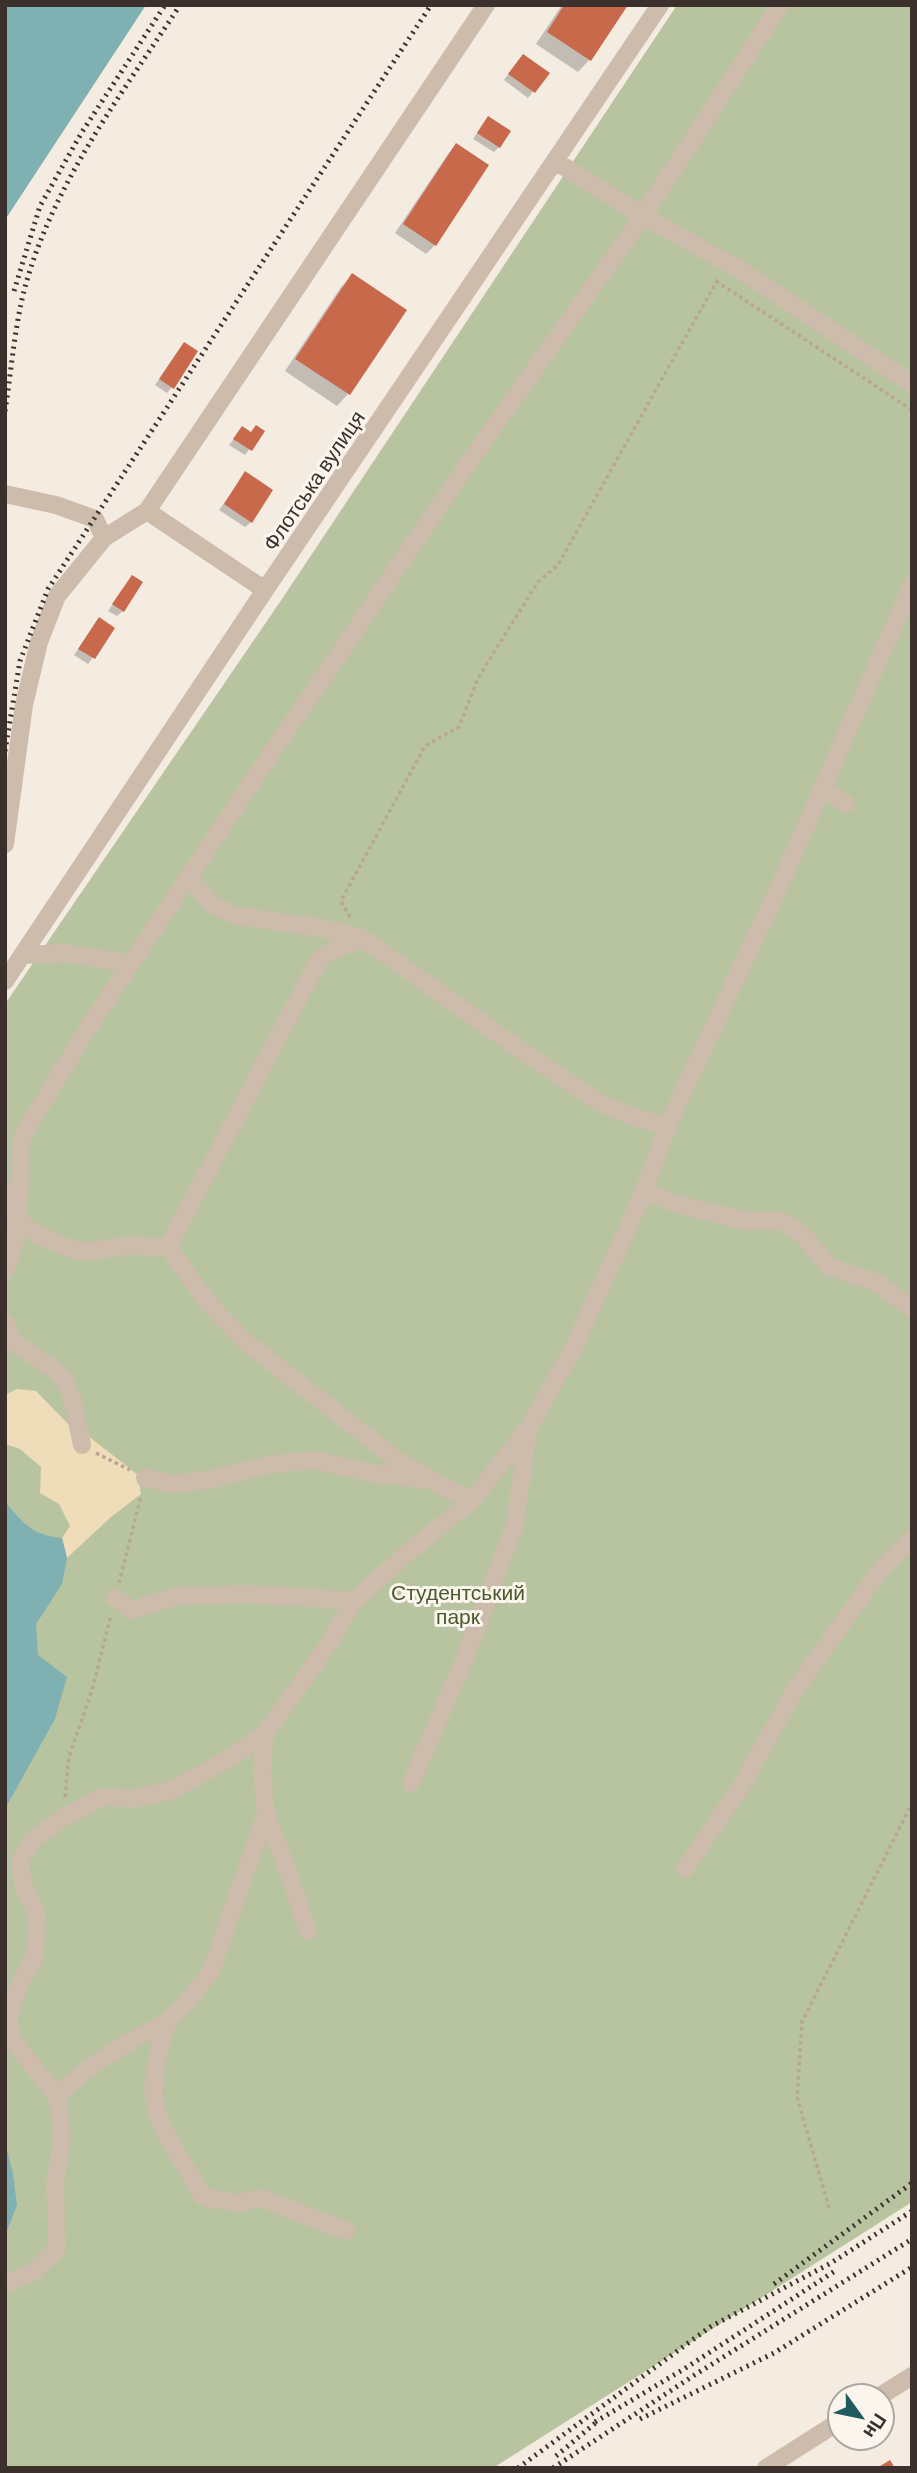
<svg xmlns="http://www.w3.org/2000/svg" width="917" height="2473" font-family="Barlow,sans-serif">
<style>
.green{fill:#b8c4a0}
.sand{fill:#efdcb8}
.water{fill:#7fb0b2}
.shadow{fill:#0003}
.building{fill:#c8694b}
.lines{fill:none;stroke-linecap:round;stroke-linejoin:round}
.path{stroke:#b9a596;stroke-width:3.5;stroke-dasharray:3.5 3.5;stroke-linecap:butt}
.minor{stroke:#cdbbac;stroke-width:18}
.rail{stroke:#3b302b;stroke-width:5;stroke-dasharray:2 5;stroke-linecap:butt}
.labels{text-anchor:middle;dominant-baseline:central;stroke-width:6;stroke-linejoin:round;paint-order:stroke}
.street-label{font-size:21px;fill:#3b302b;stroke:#fbf5ee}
.park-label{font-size:21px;fill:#4a5a2e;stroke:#fbf5ee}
</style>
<rect width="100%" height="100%" fill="#f4ebe1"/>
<path class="green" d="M 677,5 L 912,5 L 912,2202 L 493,2468 L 5,2468 L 5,1004 L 282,599 Z"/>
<path class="sand" d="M 17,1389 L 36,1391 L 70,1426 L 87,1435 L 138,1475 L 141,1494 L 111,1517 L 67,1558 L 62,1538 L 70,1526 L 59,1504 L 40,1493 L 41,1467 L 20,1449 L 5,1444 L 5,1395 Z"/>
<path class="water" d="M 5,5 L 146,5 L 5,220 Z
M 5,1502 C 24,1524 32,1535 62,1538 L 67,1558 L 62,1584 L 36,1624 L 38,1655 L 67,1677 L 55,1719 L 5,1809 Z
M 5,2143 L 13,2174 L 17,2205 L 5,2236 Z"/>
<path class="shadow" d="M 562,5 L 626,5 L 589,60 L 578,72 L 536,44 Z
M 518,61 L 547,73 L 528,98 L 504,80 Z
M 483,124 L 499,147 L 494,152 L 473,139 Z
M 456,145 L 487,166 L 435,245 L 426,254 L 395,233 L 448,154 Z
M 352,276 L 404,310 L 348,394 L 337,406 L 285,371 L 341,287 Z
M 184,344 L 172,387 L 167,393 L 155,385 Z
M 242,428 L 250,434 L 263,431 L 245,455 L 229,445 Z
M 245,474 L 251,522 L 245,527 L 219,510 Z
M 132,577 L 123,611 L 117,616 L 108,611 Z
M 99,619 L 113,628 L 88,664 L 74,655 Z"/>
<path class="building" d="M 564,5 L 628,5 L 591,61 L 547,32 Z
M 523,54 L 550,73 L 535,93 L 508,74 Z
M 488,116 L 511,131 L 500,148 L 477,133 Z
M 456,143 L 489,165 L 436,246 L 403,224 Z
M 352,273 L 407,310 L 350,395 L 295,359 Z
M 184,342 L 198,351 L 174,389 L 159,379 Z
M 256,425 L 265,431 L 252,451 L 233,439 L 242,426 L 251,432 Z
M 245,471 L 273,490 L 252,523 L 224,504 Z
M 132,575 L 143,582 L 124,612 L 112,604 Z
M 99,617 L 115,628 L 95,659 L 78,649 Z
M 890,2460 L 895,2468 L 877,2468 Z"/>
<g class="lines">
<path class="path" d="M 716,281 L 912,410
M 350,917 L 341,901 L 425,746 L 459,727 L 478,678 L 538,582 L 558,565 L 719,277
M 96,1453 L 130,1470
M 119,1583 L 141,1496
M 65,1797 L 69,1757 L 92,1690 L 111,1615
M 829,2208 L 797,2097 L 802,2022 L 912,1803"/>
<path class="minor" d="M 555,161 L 643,216 L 742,271 L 912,384
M 5,494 L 56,505 L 95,519 L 104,538
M 265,590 L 147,511 L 486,5
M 822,787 L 846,804
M 5,844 L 24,705 L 39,642 L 57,596 L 104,538 L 147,511
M 189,877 L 213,905 L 237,916 L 321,928 L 362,938 L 525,1053 L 600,1103 L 635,1117 L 667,1127
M 22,955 L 64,953 L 131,964
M 5,981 L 265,590 L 660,5
M 5,1190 L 18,1220 L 36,1234 L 73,1250 L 94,1251 L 123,1246 L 168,1247 L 209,1304 L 246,1342 L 397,1460 L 447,1489 L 472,1500
M 644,1191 L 677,1204 L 746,1221 L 782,1221 L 802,1234 L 830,1267 L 878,1283 L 912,1309
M 168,1247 L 315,967 L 324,955 L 362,938
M 5,1271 C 18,1240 20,1206 20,1173 C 20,1159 19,1148 23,1135 L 88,1028 L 252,782 L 474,455 L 643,216 L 780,5
M 5,1323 L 12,1341 L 52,1368 L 64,1379 L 72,1397 L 82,1445
M 145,1478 L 173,1484 L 213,1479 L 268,1465 L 314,1460 L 372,1473 L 426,1480
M 115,1598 L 132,1610 L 177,1596 L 249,1594 L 354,1601
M 265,1734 L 326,1648 L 354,1601 L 404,1556 L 472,1500 L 528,1429 L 574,1347 L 644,1191 L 667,1127 L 782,880 L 912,585
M 411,1783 L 464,1660 L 515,1524 L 528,1429
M 685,1869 L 740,1788 L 795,1690 L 881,1569 L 912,1538
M 167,2022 L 188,2001 L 211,1971 L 266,1814 L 287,1868 L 308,1931
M 57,2096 L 10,2038 L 9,2015 L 21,1981 L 35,1957 L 37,1913 L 24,1888 L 20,1860 L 33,1839 L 63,1818 L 102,1797 L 133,1799 L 172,1790 L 223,1762 L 265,1734 L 262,1772 L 266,1814
M 5,2284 L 33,2272 L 57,2249 L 55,2184 L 62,2136 L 57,2096 C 89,2064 127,2042 167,2022 C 161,2046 149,2080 155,2104 C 163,2137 187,2167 203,2197 L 237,2203 L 262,2198 L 346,2231
M 880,2396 L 912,2376
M 766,2468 L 840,2421"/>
<path class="rail" d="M 14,291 L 40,206 L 82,132 L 165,5
M 5,411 C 11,373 14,333 23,295 C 50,187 120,97 180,5
M 5,751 L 20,661 L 48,589 L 431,5
M 774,2284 L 912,2183
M 640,2419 L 774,2353 L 912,2267
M 595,2422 L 684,2369 L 835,2271
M 556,2456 L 599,2420
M 518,2468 L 710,2327 L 831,2263 L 912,2211
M 553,2468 L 693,2376 L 912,2239"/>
</g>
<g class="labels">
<g class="street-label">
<text transform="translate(313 480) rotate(-56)">Флотська вулиця</text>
</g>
<g class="park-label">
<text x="458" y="1591">Студентський<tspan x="458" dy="24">парк</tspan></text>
</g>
</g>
<rect width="917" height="2473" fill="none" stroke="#3b302b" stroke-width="14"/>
<g transform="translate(861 2417) rotate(123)"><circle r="33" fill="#fbf5ee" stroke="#aea6a0" stroke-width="2"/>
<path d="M0-5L12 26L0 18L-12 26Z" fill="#1f5a5e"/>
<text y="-10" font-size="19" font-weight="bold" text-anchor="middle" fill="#3b302b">Пн</text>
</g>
</svg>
